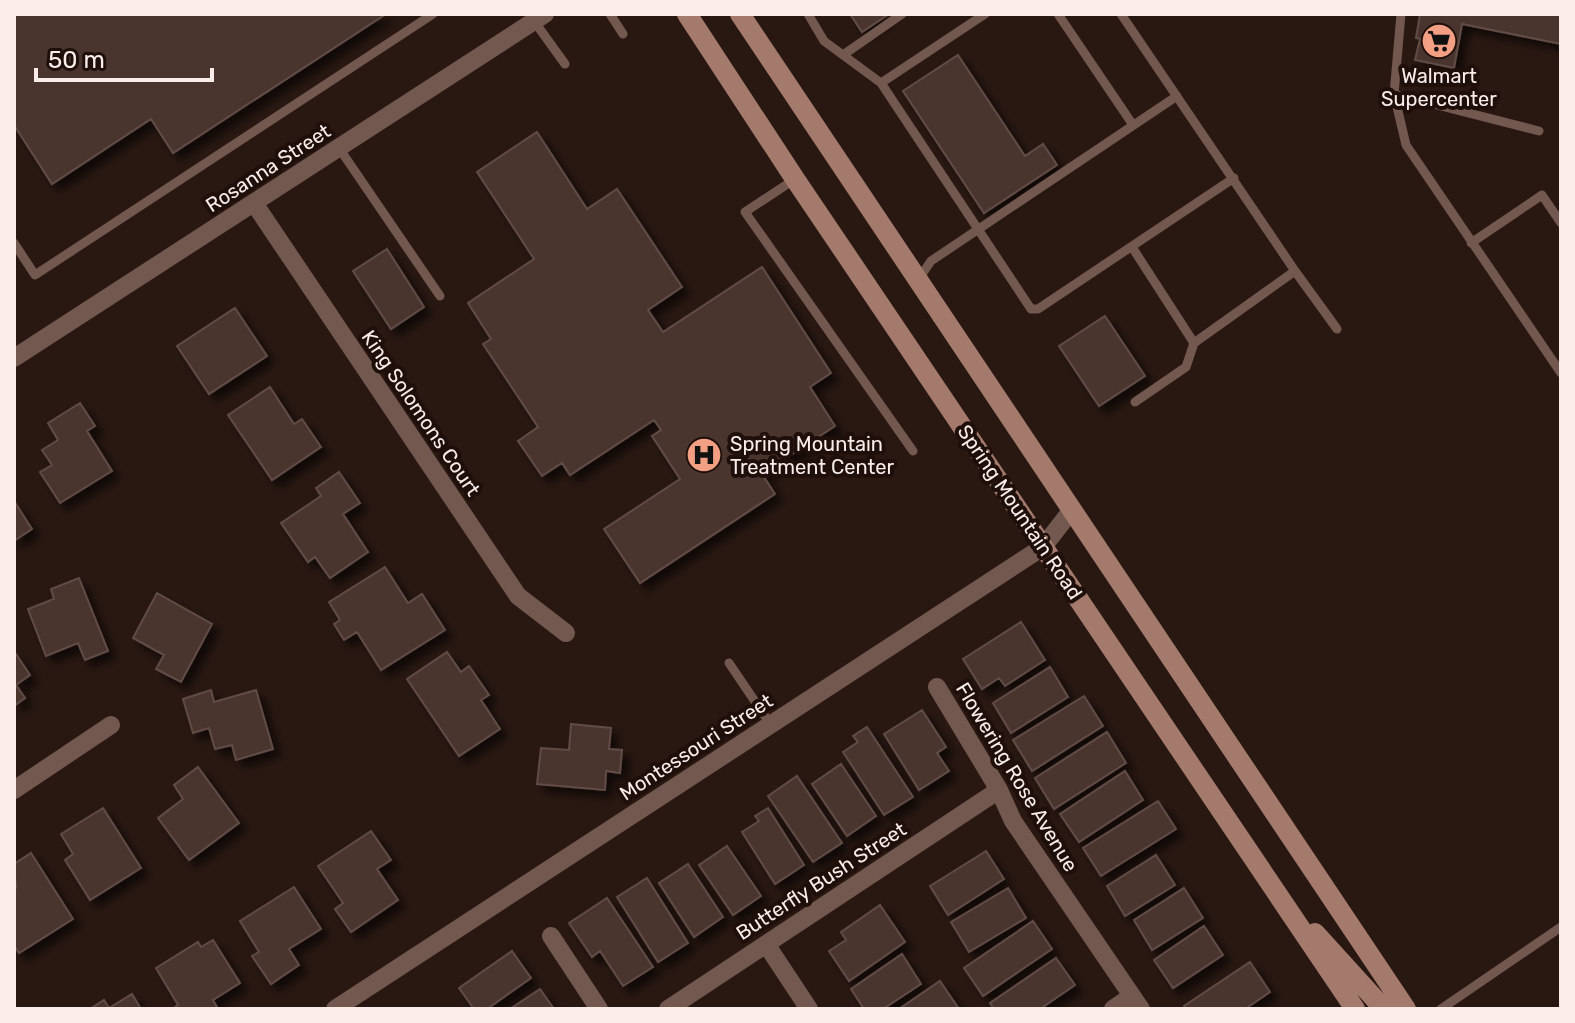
<svg xmlns="http://www.w3.org/2000/svg" width="1575" height="1023" font-family="Rubik,sans-serif">
<style>
.building{fill:#49352f;stroke:#614c46;stroke-width:2;filter:url(#shadow)}
.lines{fill:none;stroke-linecap:round;stroke-linejoin:round}
.lane{stroke:#72584f;stroke-width:9}
.street{stroke:#72584f;stroke-width:18}
.secondary{stroke:#a37a6b;stroke-width:20}
.labels{text-anchor:middle;dominant-baseline:central;stroke-width:8;stroke-linejoin:round;paint-order:stroke}
.poi-label{font-size:20px;fill:#faede9;stroke:#1f0f0a}
.street-label{font-size:20px;fill:#faede9;stroke:#1f0f0a}
</style>
<defs>
<filter id="shadow"><feDropShadow dx="7" dy="7" stdDeviation="4" flood-color="#0009"/></filter>
</defs>
<rect width="100%" height="100%" fill="#291812"/>
<path class="building" d="M 14,14 L 386,14 L 173,153 L 151,119 L 52,184 L 14,125 Z
M 850,14 L 889,14 L 862,32 Z
M 1420,14 L 1561,14 L 1561,44 L 1462,24 L 1454,68 L 1415,60 L 1420,39 L 1416,38 Z
M 958,55 L 1025,156 L 1043,144 L 1057,165 L 984,213 L 903,91 Z
M 537,132 L 587,209 L 617,189 L 682,287 L 648,310 L 663,332 L 762,267 L 831,373 L 810,387 L 835,426 L 762,474 L 775,494 L 640,583 L 604,529 L 680,479 L 652,436 L 661,430 L 654,420 L 570,475 L 562,463 L 542,476 L 518,441 L 538,427 L 483,344 L 491,339 L 468,303 L 534,259 L 477,172 Z
M 387,249 L 424,307 L 391,329 L 353,271 Z
M 235,308 L 267,356 L 209,394 L 177,346 Z
M 1105,316 L 1145,376 L 1099,406 L 1059,346 Z
M 270,387 L 294,424 L 302,419 L 321,447 L 272,480 L 228,415 Z
M 80,403 L 95,426 L 87,431 L 112,471 L 60,503 L 40,472 L 52,465 L 42,450 L 58,440 L 48,423 Z
M 339,472 L 360,503 L 343,514 L 368,552 L 330,578 L 315,557 L 308,562 L 281,523 L 321,496 L 316,488 Z
M 14,501 L 32,529 L 14,541 Z
M 385,567 L 408,603 L 422,594 L 445,630 L 381,670 L 357,632 L 344,640 L 334,624 L 340,620 L 329,602 Z
M 79,578 L 108,651 L 85,660 L 78,643 L 46,656 L 28,609 L 54,599 L 51,589 Z
M 157,593 L 212,624 L 181,682 L 156,669 L 164,655 L 133,638 Z
M 1021,622 L 1045,660 L 1005,686 L 999,678 L 982,689 L 963,659 Z
M 14,651 L 30,675 L 16,685 L 25,698 L 14,706 Z
M 447,652 L 461,672 L 469,666 L 489,695 L 481,700 L 500,729 L 459,756 L 407,679 Z
M 1050,667 L 1068,697 L 1011,733 L 993,703 Z
M 211,690 L 214,702 L 256,690 L 273,749 L 236,760 L 232,745 L 215,749 L 209,728 L 193,733 L 183,699 Z
M 1084,696 L 1103,726 L 1032,771 L 1013,740 Z
M 922,710 L 946,747 L 937,753 L 949,771 L 919,790 L 884,734 Z
M 571,724 L 611,728 L 609,749 L 622,750 L 620,773 L 606,771 L 605,790 L 537,784 L 541,748 L 569,750 Z
M 867,727 L 913,797 L 884,815 L 843,752 L 858,742 L 853,736 Z
M 1107,732 L 1126,763 L 1054,809 L 1035,778 Z
M 841,764 L 876,816 L 847,836 L 812,784 Z
M 198,767 L 239,823 L 189,860 L 158,818 L 183,799 L 174,785 Z
M 1125,771 L 1143,800 L 1079,842 L 1060,814 Z
M 797,776 L 842,843 L 813,862 L 768,796 Z
M 1158,801 L 1176,829 L 1101,876 L 1083,848 Z
M 103,808 L 141,868 L 90,900 L 65,860 L 73,854 L 61,834 Z
M 768,808 L 804,865 L 775,884 L 742,832 L 759,821 L 755,816 Z
M 371,831 L 391,860 L 377,869 L 398,900 L 351,932 L 335,909 L 343,903 L 318,866 Z
M 727,846 L 761,896 L 733,915 L 699,865 Z
M 986,851 L 1004,879 L 948,915 L 930,886 Z
M 31,853 L 73,919 L 19,953 L 14,945 L 14,889 L 16,888 L 14,864 Z
M 1156,855 L 1175,885 L 1125,916 L 1107,886 Z
M 688,864 L 723,917 L 694,937 L 659,883 Z
M 647,878 L 688,943 L 658,962 L 617,897 Z
M 294,887 L 321,929 L 289,949 L 299,965 L 271,984 L 252,956 L 259,952 L 240,921 Z
M 1008,888 L 1026,918 L 969,952 L 951,922 Z
M 1184,888 L 1203,918 L 1152,950 L 1134,920 Z
M 607,898 L 653,967 L 623,986 L 600,951 L 592,957 L 569,923 Z
M 880,905 L 905,942 L 849,981 L 829,951 L 846,940 L 841,932 Z
M 1033,921 L 1052,949 L 983,996 L 964,968 Z
M 1204,926 L 1223,955 L 1173,988 L 1154,960 Z
M 213,940 L 240,983 L 213,1000 L 218,1009 L 172,1009 L 178,1005 L 156,968 L 198,942 L 201,947 Z
M 512,951 L 531,978 L 487,1009 L 474,1009 L 459,988 Z
M 902,954 L 921,984 L 883,1009 L 864,1009 L 851,989 Z
M 1056,958 L 1075,985 L 1040,1009 L 994,1009 L 990,1003 Z
M 1250,962 L 1270,992 L 1245,1009 L 1186,1009 L 1184,1006 Z
M 940,981 L 959,1009 L 899,1009 Z
M 540,989 L 554,1009 L 510,1009 Z
M 132,994 L 141,1009 L 90,1009 L 104,1000 L 109,1008 Z"/>
<g class="lines">
<path class="lane" d="M 610,14 L 623,34
M 808,14 L 824,41 L 881,83
M 985,14 L 881,83 L 1031,309 L 1038,309 L 1234,178
M 1058,14 L 1133,125
M 1121,14 L 1295,271 L 1337,329
M 1401,14 L 1394,94 L 1406,145 L 1561,373
M 534,21 L 565,64
M 843,55 L 902,14
M 1394,94 L 1539,131
M 339,148 L 440,296
M 795,179 L 745,212 L 913,451
M 14,243 L 35,275 L 433,14
M 1471,243 L 1542,195 L 1561,223
M 1132,247 L 1194,343
M 918,280 L 931,261 L 1177,96
M 1135,402 L 1186,367 L 1194,343 L 1295,271
M 729,663 L 771,725
M 1441,1009 L 1561,927"/>
<path class="street" d="M 254,203 L 518,596 L 566,633
M 14,358 L 545,14
M 937,687 L 999,790 L 1013,821 L 1141,1009
M 14,790 L 111,725
M 551,936 L 599,1009
M 766,944 L 809,1009
M 335,1009 L 1026,558 L 1043,547 L 1071,511
M 668,1009 L 999,790
M 1113,1009 L 1132,996"/>
<path class="secondary" d="M 687,14 L 795,179 L 1355,1009
M 740,14 L 1406,1009
M 1315,933 L 1384,1009"/>
</g>
<defs>
<symbol id="supermarket-disc" viewBox="-11 -11 22 22"><circle r="9.5" fill="#f39f83" stroke="#1f0f0a"/><path d="M-6-5.5h2.5l.6 2H6L4.5 2H-2.5L-4.4-4H-6ZM-1.5 3.2a1.3 1.3 0 1 0 .1 0ZM3 3.2a1.3 1.3 0 1 0 .1 0Z" fill="#111"/></symbol>
<symbol id="hospital-disc" viewBox="-11 -11 22 22"><circle r="9.5" fill="#f39f83" stroke="#1f0f0a"/><path d="M-5-5h3v3.5h4V-5h3V5h-3V1.5h-4V5h-3Z" fill="#111"/></symbol>
</defs>
<g fill-rule="evenodd">
<use href="#supermarket-disc" x="1419" y="21" width="40" height="40"/>
<use href="#hospital-disc" x="684" y="435" width="40" height="40"/>
</g>
<g class="labels">
<g class="poi-label">
<text x="1439" y="76">Walmart<tspan x="1439" dy="23">Supercenter</tspan></text>
<text x="730" y="444" text-anchor="start">Spring Mountain<tspan x="730" dy="23">Treatment Center</tspan></text>
</g>
<g class="street-label">
<text transform="translate(268 168) rotate(-33)">Rosanna Street</text>
<text transform="translate(421 413) rotate(56)">King Solomons Court</text>
<text transform="translate(1020 512) rotate(56)">Spring Mountain Road</text>
<text transform="translate(696 747) rotate(-33)">Montessouri Street</text>
<text transform="translate(1017 777) rotate(59)">Flowering Rose Avenue</text>
<text transform="translate(821 881) rotate(-33)">Butterfly Bush Street</text>
</g>
</g>
<rect width="1575" height="1023" fill="none" stroke="#faede9" stroke-width="32"/>
<path d="M36 68v12h176v-12" fill="none" stroke="#faede9" stroke-width="4"/>
<text x="48" y="68" font-size="24" fill="#faede9" stroke="#1f0f0a" stroke-width="6" paint-order="stroke">50 m</text>
</svg>
